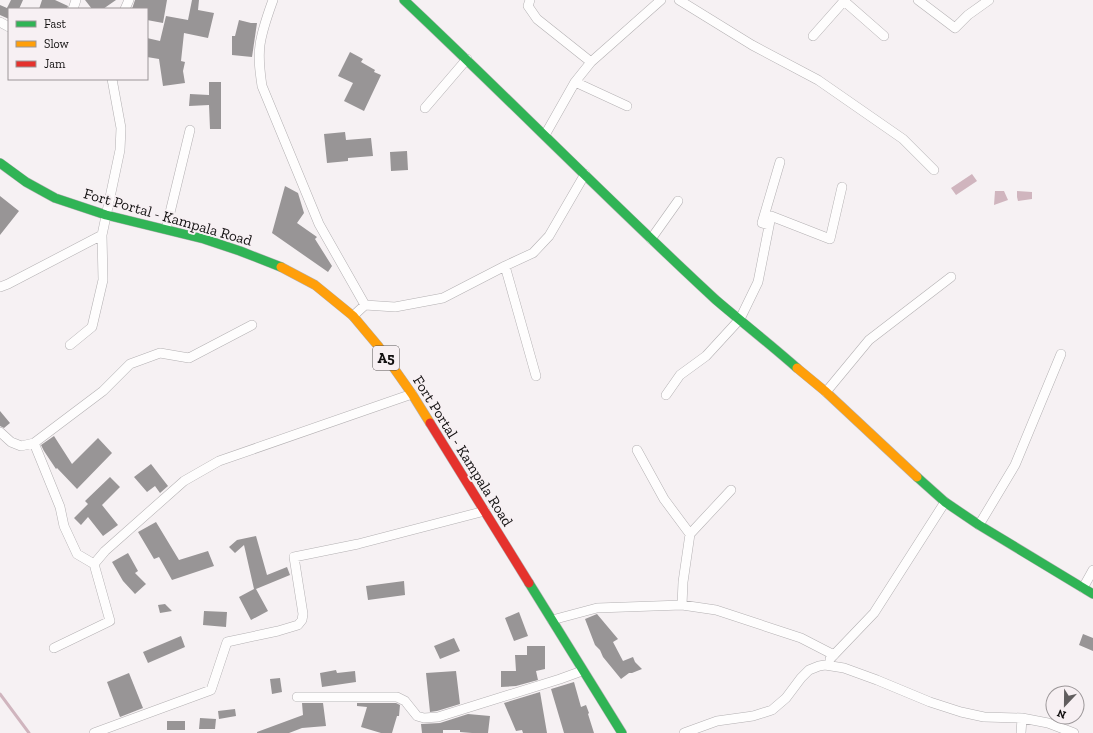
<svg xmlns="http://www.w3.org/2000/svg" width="1093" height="733" font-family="'Zilla Slab',serif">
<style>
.water{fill:#d0b5be}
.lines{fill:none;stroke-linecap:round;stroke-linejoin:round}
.stream{stroke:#d0b5be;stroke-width:3}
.building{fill:#989596}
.street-casing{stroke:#b3b0b2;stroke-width:10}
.fast-casing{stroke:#b3b0b2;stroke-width:10}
.slow-casing{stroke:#b3b0b2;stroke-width:10}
.jam-casing{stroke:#b3b0b2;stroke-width:10}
.street{stroke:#fefdfd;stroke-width:9}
.fast{stroke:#30b455;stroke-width:9}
.slow{stroke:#ff9f0a;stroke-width:9}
.jam{stroke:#e5322d;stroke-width:9}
.labels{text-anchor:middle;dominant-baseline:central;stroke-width:4;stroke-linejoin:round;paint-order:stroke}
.shield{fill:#f7f0f3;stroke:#565253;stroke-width:1}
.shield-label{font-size:14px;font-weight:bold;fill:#110f0f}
.street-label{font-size:15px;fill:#110f0f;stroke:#f7f0f3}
</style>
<rect width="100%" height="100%" fill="#f6f1f3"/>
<path class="water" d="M 972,174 L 977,181 L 956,195 L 951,188 Z
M 995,191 L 1004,191 L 1008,200 L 994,205 Z
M 1017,191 L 1032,192 L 1032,199 L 1018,201 L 1017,197 Z"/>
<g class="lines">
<path class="stream" d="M 0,694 L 29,733"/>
</g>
<path class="building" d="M 11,0 L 23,0 L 19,9 L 9,9 L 9,19 L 0,15 L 0,5 L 7,8 Z
M 42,0 L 55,0 L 68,6 L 67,9 L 39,9 Z
M 85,0 L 116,0 L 103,9 L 92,9 Z
M 135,0 L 167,0 L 163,23 L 147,20 L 147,9 L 132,9 Z
M 192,0 L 199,0 L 198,10 L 214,13 L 208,38 L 184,33 L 181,61 L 185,62 L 183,71 L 185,83 L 163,86 L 159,59 L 147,57 L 147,38 L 160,41 L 166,16 L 188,20 Z
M 239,20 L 251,23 L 257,23 L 252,57 L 232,55 L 232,36 L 235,36 Z
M 350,52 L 363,59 L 361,62 L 375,70 L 374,72 L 381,75 L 364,111 L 344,101 L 353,83 L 338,76 Z
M 209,82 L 221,82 L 221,129 L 210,129 L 209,105 L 189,106 L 190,94 L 209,95 Z
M 345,132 L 346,140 L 371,138 L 373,156 L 348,158 L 348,161 L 327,163 L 324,134 Z
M 407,151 L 408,170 L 391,171 L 390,152 Z
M 285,186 L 298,193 L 304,213 L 297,223 L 317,237 L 315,239 L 332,266 L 328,272 L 272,233 Z
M 0,196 L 19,211 L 0,235 Z
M 0,411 L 10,423 L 4,428 L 0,426 Z
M 54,436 L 72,464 L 98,438 L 112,453 L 77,489 L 57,468 L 56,469 L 44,451 L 41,445 Z
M 151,464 L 168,486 L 160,493 L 155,486 L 147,492 L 134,477 Z
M 110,477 L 120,487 L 102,505 L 118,525 L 103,536 L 88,517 L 81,525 L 74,518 L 88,504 L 85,501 Z
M 156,522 L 179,560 L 208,551 L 214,566 L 172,580 L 159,557 L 154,559 L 138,532 Z
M 256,536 L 267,575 L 287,567 L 290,575 L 256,589 L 268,611 L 251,620 L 239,597 L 254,589 L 244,545 L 235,553 L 229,547 L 237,540 Z
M 128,553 L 138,571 L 135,573 L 146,584 L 135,594 L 123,581 L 112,562 Z
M 404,581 L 405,595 L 368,600 L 366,586 Z
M 165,604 L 172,611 L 160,613 L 158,605 Z
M 204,611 L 227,612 L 226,627 L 203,625 Z
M 519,612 L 528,636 L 514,641 L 505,618 Z
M 597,614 L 618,639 L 613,642 L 623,661 L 633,657 L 635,662 L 642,669 L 632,673 L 629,673 L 621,679 L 603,657 L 600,650 L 595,645 L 585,619 Z
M 1083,634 L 1093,638 L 1093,651 L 1079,645 Z
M 181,636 L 185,647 L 148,663 L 143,652 Z
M 454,638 L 460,651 L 440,659 L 434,646 Z
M 527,646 L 545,646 L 545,669 L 536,671 L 538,680 L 516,686 L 501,687 L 501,671 L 516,671 L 515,655 L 527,655 Z
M 336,670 L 337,673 L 355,671 L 356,682 L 322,687 L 320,673 Z
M 456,671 L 460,704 L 437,711 L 430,712 L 426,673 Z
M 129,673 L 143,708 L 120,717 L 107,682 Z
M 280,678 L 282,692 L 272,694 L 270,679 Z
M 574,682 L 581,707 L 586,705 L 589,713 L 588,714 L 594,733 L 564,733 L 551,689 Z
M 540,692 L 547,733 L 523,733 L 522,730 L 516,731 L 504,703 Z
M 302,703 L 323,703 L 326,726 L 302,728 L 289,733 L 257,733 L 257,732 L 303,715 Z
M 357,703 L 396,703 L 400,705 L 399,716 L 397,716 L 392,733 L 381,733 L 361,727 L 367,707 L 357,706 Z
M 235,709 L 236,716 L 219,719 L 218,711 Z
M 468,714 L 490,716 L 488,733 L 472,733 L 460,732 L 460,730 L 443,730 L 443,733 L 422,733 L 421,724 L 440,723 Z
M 200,718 L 216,719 L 215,729 L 199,729 Z
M 167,721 L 185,721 L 185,730 L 167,730 Z"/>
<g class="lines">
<defs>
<path id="street" d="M 273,0 C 268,14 262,30 260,45 C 258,59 260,72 262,86 L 319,224 L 365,305
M 530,0 L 528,6 L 537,19 L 591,62
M 679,0 L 752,45 L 818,80 L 903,139 L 934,170
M 843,0 L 884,36
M 918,0 L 955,28 L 968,15 L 989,0
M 73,9 L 76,0
M 125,9 L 129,0
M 0,22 L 9,27
M 813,36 L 844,1
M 575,82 L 627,106
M 425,108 L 467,59
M 545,135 L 575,82 L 591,62 L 661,0
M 769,225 L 762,223 L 780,162
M 166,229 L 190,130
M 651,239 L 678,201
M 505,266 L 536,376
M 0,287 L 8,284 L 102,235
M 353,316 L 365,305 L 395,307 L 443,298 L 505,266 L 533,253 L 549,236 L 585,174
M 70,345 L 92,327 L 103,280 L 102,235 L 120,150 L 121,128 L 112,79
M 826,392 L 869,340 L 951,277
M 666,395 L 680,375 L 706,356 L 740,319 L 758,282 L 771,216 L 830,239 L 842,187
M 0,432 L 11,442 L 21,446 L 34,443 L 103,391 L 130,364 L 160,353 L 189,358 L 252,325
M 34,443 L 60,507 L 64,526 L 77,554 L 94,564 L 110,621 L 54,648
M 637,450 L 664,499 L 690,534
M 979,525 L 1015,465 L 1061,354
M 94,564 L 105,551 L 184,481 L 219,461 L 412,394
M 1083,588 L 1093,570
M 682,605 L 683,582 L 690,534 L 731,490
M 552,620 L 597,608 L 682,605 L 716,610 L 801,638 L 834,655
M 830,659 L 874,613 L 945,502
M 297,697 L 397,697 L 405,701 L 417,716 L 424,718 L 438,717 L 560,679 L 582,671
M 94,733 L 211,690 L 227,642 L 278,631 L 298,625 L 302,620 L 303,614 L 294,557 L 358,544 L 485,511
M 684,733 L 717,721 L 753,716 L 772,710 L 786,698 L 801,678 L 809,670 L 819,666 L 825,665 L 844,668 L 877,680 L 930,702 L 961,712 L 984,717 L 1022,718 L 1048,723 L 1074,733
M 1021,733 L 1022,718"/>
<path id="fast" d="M 404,0 C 509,99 610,202 716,300 C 743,323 771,345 797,368
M 0,163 L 26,182 L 55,198 L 106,215 L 204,239 L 240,251 L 281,267
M 917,477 L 945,502 L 979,525 L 1093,594
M 529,583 L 622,733"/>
<path id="slow" d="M 281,267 L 315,285 L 353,316 L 379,347 L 412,394 L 430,423
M 797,368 L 826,392 L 917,477"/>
<path id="jam" d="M 430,423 L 529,583"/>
</defs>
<use href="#street" class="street-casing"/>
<use href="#fast" class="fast-casing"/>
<use href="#slow" class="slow-casing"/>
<use href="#jam" class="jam-casing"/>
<use href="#street" class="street"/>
<use href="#fast" class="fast"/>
<use href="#slow" class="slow"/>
<use href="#jam" class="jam"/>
</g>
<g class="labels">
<rect class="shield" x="373" y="346" width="26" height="24" rx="3"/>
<g class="shield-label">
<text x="386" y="358">A5</text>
</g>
<g class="street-label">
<text transform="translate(168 217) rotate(16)">Fort Portal - Kampala Road</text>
<text transform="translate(463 451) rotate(58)">Fort Portal - Kampala Road</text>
</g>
</g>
<rect x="8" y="8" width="140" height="72" fill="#f7f0f3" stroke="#9b9698"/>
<rect x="16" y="21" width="20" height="6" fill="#30b455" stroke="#9b9698"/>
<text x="44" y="28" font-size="12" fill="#110f0f">Fast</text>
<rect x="16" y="41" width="20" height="6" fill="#ff9f0a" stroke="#9b9698"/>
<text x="44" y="48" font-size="12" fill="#110f0f">Slow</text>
<rect x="16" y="61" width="20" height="6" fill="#e5322d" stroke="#9b9698"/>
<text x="44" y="68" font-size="12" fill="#110f0f">Jam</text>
<g transform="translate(1065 705) rotate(202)"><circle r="19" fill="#f7f0f3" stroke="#9b9698"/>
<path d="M0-3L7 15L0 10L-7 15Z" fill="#615e5f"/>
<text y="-6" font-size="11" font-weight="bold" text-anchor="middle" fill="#110f0f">N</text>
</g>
</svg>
